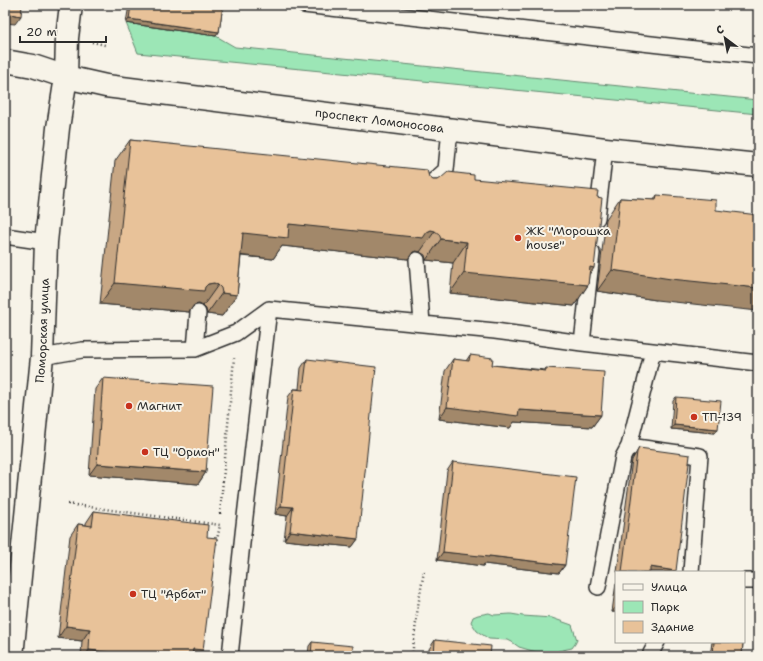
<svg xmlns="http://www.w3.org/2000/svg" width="763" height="661" font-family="'Shantell Sans',sans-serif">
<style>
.green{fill:#9ce6b6;stroke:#648870}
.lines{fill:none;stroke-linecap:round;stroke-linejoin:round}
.lane-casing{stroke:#2b2b2b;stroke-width:18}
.street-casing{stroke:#2b2b2b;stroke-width:25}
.primary-casing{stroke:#2b2b2b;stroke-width:25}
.path{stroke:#2b2b2b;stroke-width:2.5;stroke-dasharray:1 3;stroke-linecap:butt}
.lane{stroke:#f7f3e8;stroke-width:15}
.street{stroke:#f7f3e8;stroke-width:22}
.primary{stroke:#f7f3e8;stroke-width:22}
.wall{fill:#c8a784;stroke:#2b2b2b}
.shaded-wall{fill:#a2886b;stroke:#2b2b2b}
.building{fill:#e8c299;stroke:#2b2b2b}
.poi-dot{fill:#c8321e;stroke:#f7f3e8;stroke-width:1.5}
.labels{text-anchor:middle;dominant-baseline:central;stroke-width:4;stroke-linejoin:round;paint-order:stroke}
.street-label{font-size:12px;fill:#2b2b2b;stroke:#f7f3e8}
.poi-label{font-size:12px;fill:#2b2b2b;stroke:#f7f3e8;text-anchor:start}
</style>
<rect width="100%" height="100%" fill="#f7f3e8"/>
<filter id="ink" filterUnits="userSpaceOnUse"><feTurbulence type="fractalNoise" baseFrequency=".025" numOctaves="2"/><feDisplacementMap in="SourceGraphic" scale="8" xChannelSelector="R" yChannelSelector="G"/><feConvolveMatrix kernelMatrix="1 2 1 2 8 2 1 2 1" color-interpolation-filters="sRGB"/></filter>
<g filter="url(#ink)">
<path class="green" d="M 126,23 L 216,36 L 235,47 L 758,100 L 758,114 L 138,53 Z
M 489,613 L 494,615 L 511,614 L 523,616 L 552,618 L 572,625 L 577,640 L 575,644 L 572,648 L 558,651 L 554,654 L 546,655 L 519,647 L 512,642 L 508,640 L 489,639 L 477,631 L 471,622 L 473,617 L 478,615 Z"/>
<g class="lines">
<defs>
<path id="lane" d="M 304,5 L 758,56
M 421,192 L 446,170 L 450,129
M 597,218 L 605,149
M 5,236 L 46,242
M 417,260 L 422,323
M 582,343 L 758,363
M 195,349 L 198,313
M 42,357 L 82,350 L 195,349 L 236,333 L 269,309 L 495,331 L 582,343 L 592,253
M 629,446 L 700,456 L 691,572
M 744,581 L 758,581
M 598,587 L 623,457 L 629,446 L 653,351
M 651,653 L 657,642
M 230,656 L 243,534 L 269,309"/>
<g id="street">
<path id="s1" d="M 12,656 L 42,357 L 46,242 L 58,128 L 66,77 L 67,38 L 71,5"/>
</g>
<g id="primary">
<path id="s2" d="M 5,61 L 33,66 L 66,77 L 106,86 L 605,149 L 758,165"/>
</g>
</defs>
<use href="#lane" class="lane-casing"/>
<use href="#street" class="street-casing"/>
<use href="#primary" class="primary-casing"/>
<path class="path" d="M 92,42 L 105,45
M 68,504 L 220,525 L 216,545
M 220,514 L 234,358
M 412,656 L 418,606 L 424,571"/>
<use href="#lane" class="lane"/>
<use href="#street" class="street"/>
<use href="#primary" class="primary"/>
</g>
<path class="wall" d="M 129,5 L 223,5 L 219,32 L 216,36 L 126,23 Z
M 130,140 L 429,177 L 433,180 L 474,179 L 594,268 L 589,274 L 588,285 L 574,306 L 450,293 L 453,263 L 426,260 L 425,255 L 420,252 L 416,251 L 413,252 L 408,259 L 282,246 L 273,259 L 241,256 L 237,295 L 222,316 L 207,314 L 206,309 L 203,306 L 199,304 L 194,305 L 189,312 L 100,304 L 115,161 Z
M 657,195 L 656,300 L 597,291 L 606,219 L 620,198 L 654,200 Z
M 470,355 L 492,365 L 545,370 L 546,368 L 601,415 L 592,427 L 514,422 L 510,428 L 439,419 L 445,371 L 453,359 L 466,361 Z
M 307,359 L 358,539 L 352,547 L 284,540 L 287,516 L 275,514 L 288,397 L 294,389 L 299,389 L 301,368 Z
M 103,378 L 206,472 L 198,484 L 89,475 L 95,389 Z
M 676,397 L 715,433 L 671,429 L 673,401 Z
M 639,448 L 675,572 L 617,572 L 632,460 Z
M 453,462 L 565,565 L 559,573 L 484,564 L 483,566 L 437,560 L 447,471 Z
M 94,511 L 207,537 L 198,656 L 81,656 L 82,641 L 58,638 L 70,536 L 78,524 L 86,525 L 86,523 Z
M 616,583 L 616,612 L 612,612 Z
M 435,640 L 490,656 L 429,656 L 429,649 Z
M 312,642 L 352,656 L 308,656 L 309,646 Z
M 712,642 L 743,642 L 742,656 L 710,656 Z"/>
<path class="shaded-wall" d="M 5,13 L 21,16 L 15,24 L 5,23 Z
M 129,19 L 219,32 L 216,36 L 126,23 Z
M 289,224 L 427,232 L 431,230 L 435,231 L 420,252 L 416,251 L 413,252 L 408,259 L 282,246 L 273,259 L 228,254 L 243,233 Z
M 441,239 L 467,242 L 453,263 L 426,260 Z
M 590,267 L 594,268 L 582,284 L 588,285 L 574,306 L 450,293 L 464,273 Z
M 612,270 L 758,288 L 758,311 L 656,300 L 597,291 Z
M 115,283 L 205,287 L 208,284 L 214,283 L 218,285 L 203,306 L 199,304 L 194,305 L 189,312 L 100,304 Z
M 222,293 L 237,295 L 222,316 L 207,314 Z
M 447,407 L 519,410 L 601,415 L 592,427 L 514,422 L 510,428 L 439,419 Z
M 674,425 L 718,429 L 715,433 L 671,429 Z
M 97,464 L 206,472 L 198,484 L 89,475 Z
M 281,506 L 293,507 L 287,516 L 275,514 Z
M 290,531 L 358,539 L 352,547 L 284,540 Z
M 443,552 L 489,556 L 565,565 L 559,573 L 484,564 L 483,566 L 437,560 Z
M 650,567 L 676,571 L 675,572 L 647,572 Z
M 616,607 L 616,612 L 612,612 Z
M 66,626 L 90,629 L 82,641 L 58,638 Z
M 193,649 L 203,650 L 198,656 L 188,656 Z
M 89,650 L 136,656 L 85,656 Z"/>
<path class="building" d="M 5,5 L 22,5 L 21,16 L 5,13 Z
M 131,5 L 223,5 L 219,32 L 129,19 Z
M 130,140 L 427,170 L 429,177 L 433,180 L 438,180 L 441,178 L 448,172 L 474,175 L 474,179 L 598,191 L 597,197 L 602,198 L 594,268 L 590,267 L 588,285 L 464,273 L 467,242 L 441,239 L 439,234 L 435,231 L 431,230 L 427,232 L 423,238 L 289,224 L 288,238 L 243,233 L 237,295 L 222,293 L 221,288 L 218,285 L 214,283 L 208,284 L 205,287 L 204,291 L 115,283 Z
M 657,195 L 716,200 L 716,210 L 758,215 L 758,288 L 671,279 L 612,270 L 620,198 L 656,200 Z
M 470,355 L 493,358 L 492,365 L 546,371 L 546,368 L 604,372 L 601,415 L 519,410 L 518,416 L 447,407 L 453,359 L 469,361 Z
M 307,359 L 376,367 L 358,539 L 290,531 L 293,507 L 281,506 L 294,389 L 303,390 Z
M 103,378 L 213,386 L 206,472 L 97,464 Z
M 676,397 L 721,401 L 718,429 L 674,425 Z
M 639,448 L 690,455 L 676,571 L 650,567 L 650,572 L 622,572 L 637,452 Z
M 453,462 L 576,477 L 565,565 L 489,556 L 489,557 L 443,552 Z
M 94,511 L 208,525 L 207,537 L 217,538 L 203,650 L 193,649 L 192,656 L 136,656 L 89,650 L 90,629 L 66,626 L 78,524 L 92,526 Z
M 435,640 L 491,646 L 490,656 L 434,656 Z
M 312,642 L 353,646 L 352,656 L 311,656 Z
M 714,642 L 743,642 L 742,656 L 713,656 Z
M 564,651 L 612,656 L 564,656 Z"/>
</g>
<g class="poi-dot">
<circle cx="518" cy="238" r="4"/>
<circle cx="129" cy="406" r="4"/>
<circle cx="694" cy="417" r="4"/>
<circle cx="145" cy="452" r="4"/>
<circle cx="133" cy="594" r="4"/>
</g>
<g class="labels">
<g class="street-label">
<text stroke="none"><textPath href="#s2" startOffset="380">проспект Ломоносова</textPath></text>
<text stroke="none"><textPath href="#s1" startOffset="327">Поморская улица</textPath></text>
</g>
<g class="poi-label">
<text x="526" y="231">ЖК "Морошка<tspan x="526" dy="14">house"</tspan></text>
<text x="137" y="406">Магнит</text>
<text x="702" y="417">ТП-139</text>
<text x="153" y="452">ТЦ "Орион"</text>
<text x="141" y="594">ТЦ "Арбат"</text>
</g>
</g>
<rect width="763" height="661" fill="none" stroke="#f7f3e8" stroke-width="20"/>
<rect x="10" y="10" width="743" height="641" fill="none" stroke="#2b2b2b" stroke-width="1.5" filter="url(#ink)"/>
<rect x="615" y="571" width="130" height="72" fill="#f7f3e8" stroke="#a5a39c"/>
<rect x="623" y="584" width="20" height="6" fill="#f7f3e8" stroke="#a5a39c"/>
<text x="651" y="591" font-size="12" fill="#2b2b2b">Улица</text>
<rect x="623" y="601" width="20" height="12" fill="#9ce6b6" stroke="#a5a39c"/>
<text x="651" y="611" font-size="12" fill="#2b2b2b">Парк</text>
<rect x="623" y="621" width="20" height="12" fill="#e8c299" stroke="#a5a39c"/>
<text x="651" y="631" font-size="12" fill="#2b2b2b">Здание</text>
<g transform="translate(725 38) rotate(328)" stroke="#f7f3e8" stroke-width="3" paint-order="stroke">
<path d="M0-3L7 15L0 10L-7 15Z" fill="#2b2b2b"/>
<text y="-6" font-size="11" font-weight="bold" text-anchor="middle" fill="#2b2b2b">С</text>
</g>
<path d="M20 36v6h86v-6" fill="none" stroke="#2b2b2b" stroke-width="2"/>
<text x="26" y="36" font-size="12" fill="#2b2b2b" stroke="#f7f3e8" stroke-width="3" paint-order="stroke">20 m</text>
</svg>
